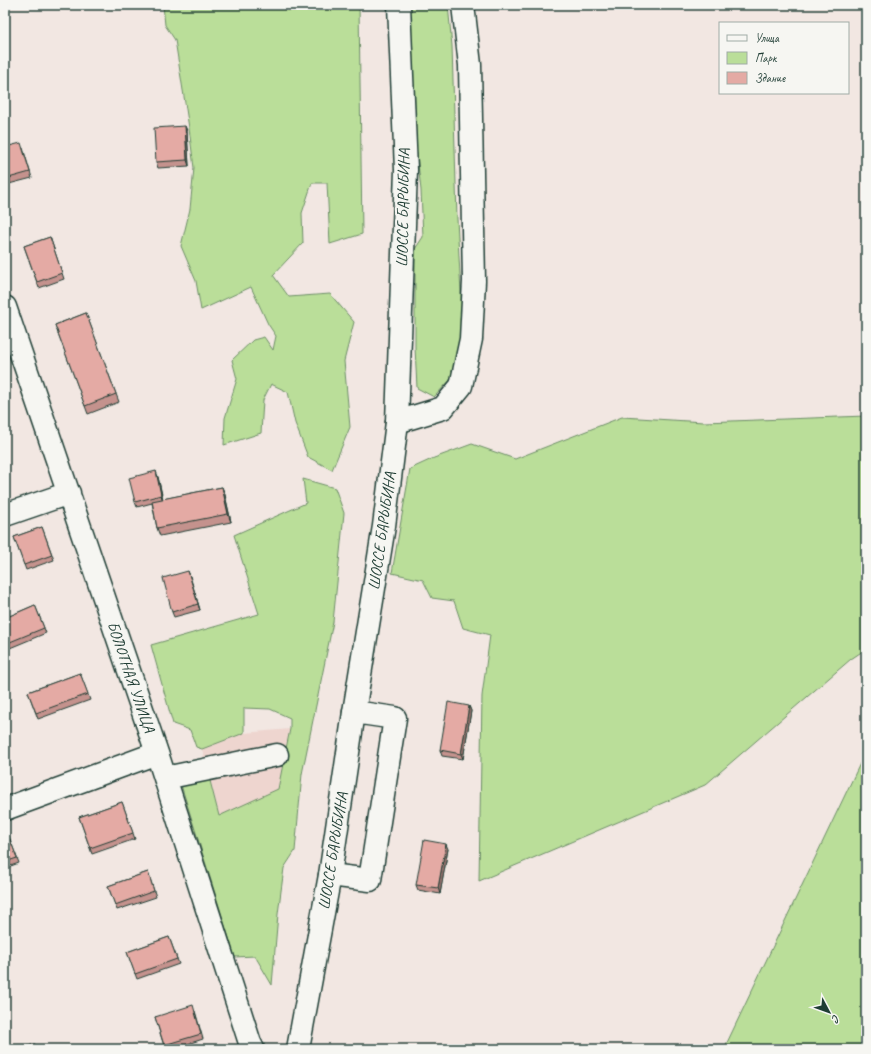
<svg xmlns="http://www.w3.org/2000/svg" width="871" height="1054" font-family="Caveat,sans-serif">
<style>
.built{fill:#eed5cf}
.green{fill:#bade99;stroke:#6c8e66}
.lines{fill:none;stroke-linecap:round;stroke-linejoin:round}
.minor-casing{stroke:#1f3d34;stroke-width:25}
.major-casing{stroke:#1f3d34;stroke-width:25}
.minor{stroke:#f6f6f2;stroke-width:22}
.major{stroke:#f6f6f2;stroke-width:22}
.wall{fill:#c4928d;stroke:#1f3d34}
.shaded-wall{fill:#a07773;stroke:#1f3d34}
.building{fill:#e4aaa4;stroke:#1f3d34}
.labels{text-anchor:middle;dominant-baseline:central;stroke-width:4;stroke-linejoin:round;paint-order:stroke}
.street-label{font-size:16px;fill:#1f3d34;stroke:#f6f6f2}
</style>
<rect width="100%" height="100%" fill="#f2e7e2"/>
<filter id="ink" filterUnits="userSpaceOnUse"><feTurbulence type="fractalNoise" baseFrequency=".025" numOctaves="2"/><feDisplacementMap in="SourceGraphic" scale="8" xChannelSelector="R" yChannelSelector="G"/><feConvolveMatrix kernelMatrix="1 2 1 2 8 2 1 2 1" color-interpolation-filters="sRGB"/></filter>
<g filter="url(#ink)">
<path class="built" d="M 290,729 L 279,789 L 219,816 L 202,749 L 244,733 Z"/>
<path class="green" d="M 163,5 L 359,5 L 362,234 L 330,244 L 327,183 L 312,183 L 302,213 L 303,243 L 273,275 L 289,297 L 330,294 L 354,322 L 344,361 L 350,427 L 332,470 L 308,457 L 295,423 L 288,392 L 271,384 L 263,400 L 261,433 L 224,445 L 225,418 L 237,379 L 232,360 L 253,340 L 264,337 L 273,350 L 276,336 L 268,324 L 251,287 L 201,310 L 196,281 L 181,246 L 190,209 L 194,168 L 189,128 L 175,40 L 165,25 Z
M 405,5 L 448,5 L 452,46 L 457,219 L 463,331 L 455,375 L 434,397 L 417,388 L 415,347 L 415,249 L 423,237 L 421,190 L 413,120 L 412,45 Z
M 866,416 L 866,649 L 851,659 L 705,785 L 479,881 L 482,696 L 490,635 L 463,628 L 454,601 L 432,598 L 423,580 L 392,573 L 410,469 L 434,458 L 472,444 L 515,459 L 622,417 L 704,422 Z
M 303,479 L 335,488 L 344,513 L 333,622 L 302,774 L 295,851 L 284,868 L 278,914 L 272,985 L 255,956 L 235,957 L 181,785 L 209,777 L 219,816 L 278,789 L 290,729 L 290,718 L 270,709 L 244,708 L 244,733 L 202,749 L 196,747 L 190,730 L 173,724 L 151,645 L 259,614 L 234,535 L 306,503 Z
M 866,751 L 866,1049 L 724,1049 Z"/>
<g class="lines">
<defs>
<path id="minor" d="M 5,307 L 157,753 L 250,1043 L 253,1049
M 397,422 L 443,408 L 461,386 L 471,339 L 474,281 L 470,65 L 463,5
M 5,515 L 69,493
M 165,778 L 277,755
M 5,809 L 157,753
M 330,875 L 370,880 L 395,718 L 354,712"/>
<path id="major" d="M 298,1049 L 330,875 L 354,712 L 384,526 L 397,422 L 406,170 L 399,5"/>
</defs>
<use href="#minor" class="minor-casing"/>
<use href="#major" class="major-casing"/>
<use href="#minor" class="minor"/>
<use href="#major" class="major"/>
</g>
<path class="wall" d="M 185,126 L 187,131 L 189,166 L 158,168 L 156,162 Z
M 5,147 L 23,148 L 32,178 L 5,185 Z
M 50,237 L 64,279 L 39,288 L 24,246 Z
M 86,313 L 119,402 L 88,414 L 55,325 Z
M 158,477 L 163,499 L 222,487 L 225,495 L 231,522 L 160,536 L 157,528 L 152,503 L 137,507 L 135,502 Z
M 42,527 L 54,560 L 26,570 L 14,537 Z
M 188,571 L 200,610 L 174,617 L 172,612 Z
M 35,605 L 46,633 L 5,650 L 5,618 Z
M 80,673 L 90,700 L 38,719 L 28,692 Z
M 469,706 L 471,711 L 463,759 L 442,756 L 440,750 Z
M 122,802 L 135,839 L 92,854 L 79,817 Z
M 6,829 L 19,863 L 5,868 L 5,830 Z
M 448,849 L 440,894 L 418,890 L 416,885 Z
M 148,872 L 156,897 L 117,910 L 108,886 Z
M 169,937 L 179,964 L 137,979 L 127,952 Z
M 195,1011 L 203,1039 L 172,1049 L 165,1049 L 155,1017 Z"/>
<path class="shaded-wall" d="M 185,126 L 187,131 L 189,166 L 187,160 Z
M 156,471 L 158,477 L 163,501 L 161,495 Z
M 222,487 L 225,495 L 231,522 L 228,514 Z
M 188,571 L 190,576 L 200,610 L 198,604 Z
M 469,706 L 471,711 L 463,759 L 461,754 Z
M 446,844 L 448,849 L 440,894 L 438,888 Z"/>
<path class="building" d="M 185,126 L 187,160 L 156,162 L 154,128 Z
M 21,143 L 30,172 L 5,179 L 5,147 Z
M 50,237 L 62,273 L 37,282 L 24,246 Z
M 86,313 L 116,394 L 85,406 L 55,325 Z
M 156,471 L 161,495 L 135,502 L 129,478 Z
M 222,487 L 228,514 L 157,528 L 152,501 Z
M 42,527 L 52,555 L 24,565 L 14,537 Z
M 188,571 L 198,604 L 172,612 L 163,578 Z
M 35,605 L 44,628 L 5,644 L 5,618 Z
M 80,673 L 88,694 L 36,713 L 28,692 Z
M 448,702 L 469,706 L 461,754 L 440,750 Z
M 122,802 L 133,833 L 90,848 L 79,817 Z
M 6,829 L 17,858 L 5,862 L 5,830 Z
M 424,840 L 446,844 L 438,888 L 416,885 Z
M 148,872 L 154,891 L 115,905 L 108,886 Z
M 169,937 L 177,959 L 135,974 L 127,952 Z
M 193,1005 L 201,1034 L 164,1045 L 155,1017 Z
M 35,1044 L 36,1049 L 17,1049 Z"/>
</g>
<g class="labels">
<g class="street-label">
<text transform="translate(403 208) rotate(-89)">ШОССЕ БАРЫБИНА</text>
<text transform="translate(382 531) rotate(-82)">ШОССЕ БАРЫБИНА</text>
<text transform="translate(131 677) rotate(71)">БОЛОТНАЯ УЛИЦА</text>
<text transform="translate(333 851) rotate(-81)">ШОССЕ БАРЫБИНА</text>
</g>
</g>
<rect width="871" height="1054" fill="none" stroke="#f6f6f2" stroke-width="20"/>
<rect x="10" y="10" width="851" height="1034" fill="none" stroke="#1f3d34" stroke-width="1.5" filter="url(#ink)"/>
<rect x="719" y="22" width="130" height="72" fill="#f6f6f2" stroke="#a0aca6"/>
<rect x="727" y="35" width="20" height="6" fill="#f6f6f2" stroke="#a0aca6"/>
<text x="755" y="42" font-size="12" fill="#1f3d34">Улица</text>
<rect x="727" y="52" width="20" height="12" fill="#bade99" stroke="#a0aca6"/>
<text x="755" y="62" font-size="12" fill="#1f3d34">Парк</text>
<rect x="727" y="72" width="20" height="12" fill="#e4aaa4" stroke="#a0aca6"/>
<text x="755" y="82" font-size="12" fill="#1f3d34">Здание</text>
<g transform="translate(829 1012) rotate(131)" stroke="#f6f6f2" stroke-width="3" paint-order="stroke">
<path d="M0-3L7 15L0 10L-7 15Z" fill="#1f3d34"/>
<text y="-6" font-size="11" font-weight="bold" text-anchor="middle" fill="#1f3d34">С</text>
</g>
</svg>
